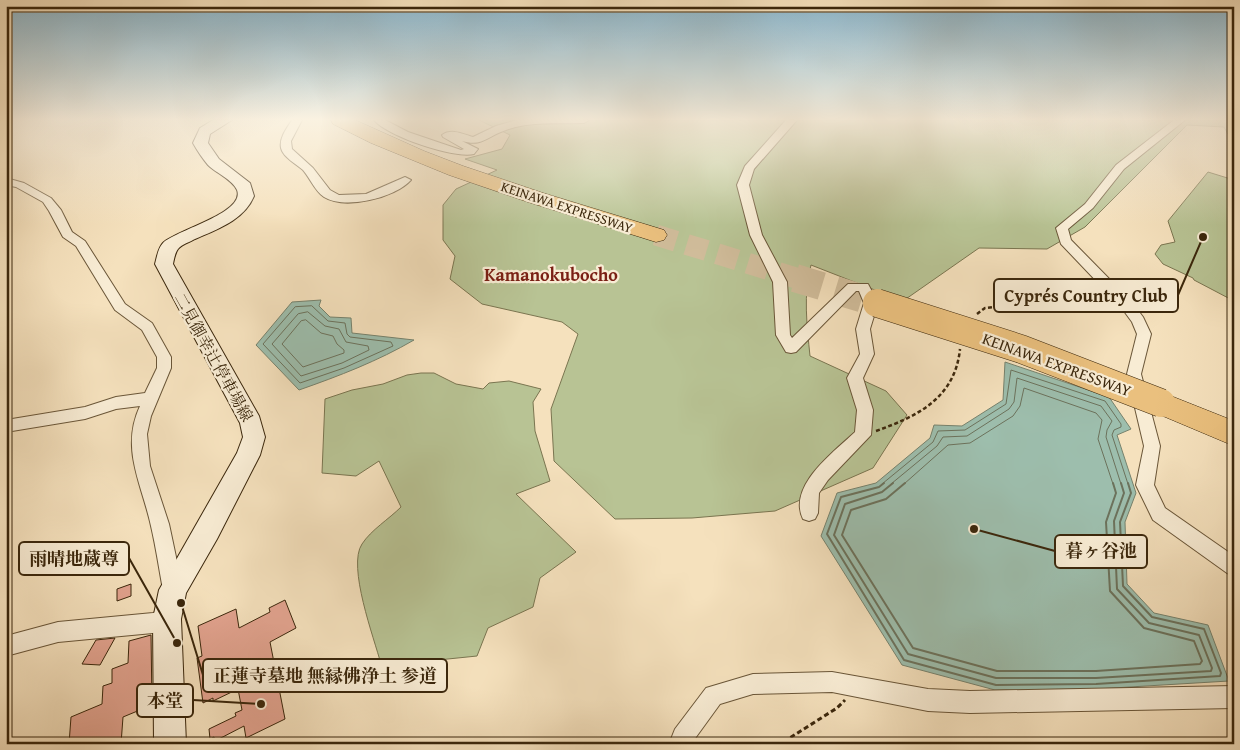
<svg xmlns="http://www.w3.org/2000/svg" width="1240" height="750" font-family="'Gentium Book Plus','Noto Serif JP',serif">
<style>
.green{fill:#b8c394;stroke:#7a7550}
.water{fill:#9dbead;stroke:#76826d}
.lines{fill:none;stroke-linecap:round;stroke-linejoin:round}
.shore-far1{stroke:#6c725c;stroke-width:1}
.shore{stroke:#6c725c;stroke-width:2}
.building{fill:#e2a38f;stroke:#3b270c}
.highway-tunnel-far1{stroke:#d0bc9a;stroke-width:21;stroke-dasharray:21 11;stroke-linecap:butt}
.highway-tunnel{stroke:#d0bc9a;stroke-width:28;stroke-dasharray:28 14;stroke-linecap:butt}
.street-casing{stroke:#6a5638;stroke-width:2}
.secondary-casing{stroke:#3b270c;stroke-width:2}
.highway-casing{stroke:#3b270c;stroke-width:1}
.path-far1{stroke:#3b270c;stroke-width:2.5;stroke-dasharray:4 2.5;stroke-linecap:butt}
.path{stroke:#3b270c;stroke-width:3;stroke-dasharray:5 3;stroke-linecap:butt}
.street{fill:#f8ecd4;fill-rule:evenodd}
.secondary{fill:#f8ecd4;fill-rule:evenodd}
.highway{fill:#eac07e;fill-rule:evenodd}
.highway-bridge-casing{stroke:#3b270c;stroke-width:29;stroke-linecap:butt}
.highway-bridge{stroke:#eac07e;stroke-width:28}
.labels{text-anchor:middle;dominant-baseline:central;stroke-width:4.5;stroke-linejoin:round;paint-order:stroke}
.far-street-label{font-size:14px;fill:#3b270c;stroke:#f8ecd4}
.street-label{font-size:16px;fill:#3b270c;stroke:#f8ecd4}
.neighbourhood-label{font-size:18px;font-weight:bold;fill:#7a1f14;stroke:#f8ecd4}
.leader{fill:none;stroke:#3b270c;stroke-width:2}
.callout-dot{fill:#3b270c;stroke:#f8ecd4;stroke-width:2}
.callout{fill:#f8ecd4;stroke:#3b270c;stroke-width:2}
.callout-label{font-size:18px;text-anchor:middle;font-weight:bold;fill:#3b270c}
</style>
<rect width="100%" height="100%" fill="#f5e1bd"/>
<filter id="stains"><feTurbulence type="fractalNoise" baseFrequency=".004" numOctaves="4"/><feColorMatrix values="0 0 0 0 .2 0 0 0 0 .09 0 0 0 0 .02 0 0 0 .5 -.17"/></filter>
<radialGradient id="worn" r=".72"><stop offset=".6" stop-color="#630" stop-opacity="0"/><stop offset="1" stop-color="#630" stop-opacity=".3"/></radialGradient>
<path class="green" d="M 479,120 L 1234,120 L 1234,145 L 1224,127 L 1187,125 L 1085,227 L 1047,249 L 979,248 L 903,301 L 811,265 C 803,294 807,326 810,356 L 886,391 L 907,415 L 873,468 L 775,511 L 692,518 L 615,519 L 554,461 L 551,409 L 578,334 L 562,322 L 482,304 L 450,279 L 455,256 L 443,240 L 443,205 L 456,189 L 497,170 L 465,159 L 502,149 L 510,135 Z
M 1208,172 L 1234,180 L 1234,301 L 1194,280 L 1193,278 L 1163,264 L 1155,254 L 1161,245 L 1175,242 L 1168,221 Z
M 421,373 L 434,373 L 456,384 L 483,389 L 489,383 L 509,381 L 541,389 L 533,402 L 535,431 L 550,481 L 516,494 L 576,552 L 540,578 L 533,607 L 488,628 L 477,656 L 438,660 L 407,672 L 381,664 C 374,638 347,566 362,544 C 371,530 389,519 401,507 L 379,461 L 356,476 L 322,473 L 325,399 L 352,390 L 383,384 L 407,375 Z"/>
<path class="water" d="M 321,300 L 319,306 L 330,317 L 351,318 L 352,333 L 414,340 C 378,361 339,376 299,390 L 256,345 L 292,302 Z
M 1005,362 L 1109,397 L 1131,429 L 1117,435 L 1136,493 L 1125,522 L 1127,584 L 1154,613 L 1208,625 L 1229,681 L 1096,689 L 995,690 L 902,665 L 821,536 L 837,493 L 876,483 L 930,438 L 934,425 L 962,426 L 1003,400 Z"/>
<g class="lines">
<path class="shore-far1" d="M 312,306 L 328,321 L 345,323 L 347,334 L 350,337 L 391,342 L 393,346 L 344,368 L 300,383 L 263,344 L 295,307 Z
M 308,312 L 325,326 L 339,329 L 346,342 L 368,346 L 369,350 L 342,363 L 301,376 L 272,344 L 298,314 Z
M 306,320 L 321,333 L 333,336 L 337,344 L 344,350 L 344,353 L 303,367 L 282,344 L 301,321 Z
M 882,484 L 933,442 L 938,431 L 965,430 L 1006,404 L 1011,370 L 1105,401 L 1121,424 L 1121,427 L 1114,430 L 1112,435 L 1128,484
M 891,484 L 937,446 L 943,437 L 967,436 L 1009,409 L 1014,402 L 1017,378 L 1101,406 L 1112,421 L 1107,430 L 1106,437 L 1121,484
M 904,484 L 948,445 L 970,443 L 1013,416 L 1020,406 L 1024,388 L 1096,413 L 1102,420 L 1098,439 L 1113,484"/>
<path class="shore" d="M 884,483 L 879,487 L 841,497 L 827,534 L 904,660 L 996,685 L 1096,684 L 1220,676 L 1221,673 L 1204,629 L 1152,617 L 1123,586 L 1120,522 L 1131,493 L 1128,483
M 893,483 L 882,492 L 845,504 L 834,535 L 908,654 L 996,678 L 1096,678 L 1211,671 L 1212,668 L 1199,635 L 1149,623 L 1117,589 L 1114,521 L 1124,493 L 1121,483
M 905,483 L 886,499 L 851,510 L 842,535 L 913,648 L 997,671 L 1096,671 L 1200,664 L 1202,661 L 1194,641 L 1144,628 L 1110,591 L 1106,522 L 1116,493 L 1113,483"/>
</g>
<path class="building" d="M 131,584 L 131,596 L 117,601 L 117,589 Z
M 285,600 L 296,628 L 270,642 L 285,719 L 246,738 L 244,726 L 215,741 L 214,737 L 210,739 L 209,729 L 236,716 L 235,713 L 242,710 L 238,689 L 213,701 L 213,698 L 203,703 L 197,658 L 202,656 L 198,626 L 236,609 L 239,628 L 270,612 L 269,608 Z
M 151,635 L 152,705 L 123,717 L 121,744 L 69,744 L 71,717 L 102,704 L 103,686 L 112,683 L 112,669 L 128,663 L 129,641 Z
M 115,638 L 100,665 L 82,664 L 96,640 Z"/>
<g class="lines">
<path class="highway-tunnel-far1" d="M 656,235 L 799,279"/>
<path class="highway-tunnel" d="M 795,278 L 877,303"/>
<defs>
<path id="street" d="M 292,120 L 302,120 L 291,141 L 292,149 L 313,168 L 330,190 L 339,195 L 366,194 L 405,177 L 411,180 C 395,198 345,210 324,197 C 315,191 310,178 303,170 C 296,164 283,157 281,148 C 279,138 287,128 292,120 Z
M 374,120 L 385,120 L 408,132 L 461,150 L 464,149 L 443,137 L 442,135 C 451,128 463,134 473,137 L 496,126 L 517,120 L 589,120 L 584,123 C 559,124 530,121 506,130 C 487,136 483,147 462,141 L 478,149 L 474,154 C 454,159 387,136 374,120 Z
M 786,120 L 797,120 L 754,169 L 749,185 L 762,235 L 787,282 L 790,335 L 792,338 L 848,284 L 868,284 L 878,303 L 870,329 L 874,354 L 863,378 L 873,410 L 871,435 L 828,480 L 819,493 L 818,513 L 815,519 L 809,521 L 803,519 C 787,486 834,452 855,432 L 857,410 L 847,378 L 860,354 L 856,329 L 864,303 L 859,291 L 856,291 L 796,352 L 791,353 L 786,352 L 776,335 L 773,282 L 750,235 L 737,185 L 745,166 Z
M 1174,120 L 1185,120 L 1124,169 L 1093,208 L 1068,229 L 1071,240 L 1131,301 L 1143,317 L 1151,334 L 1141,374 L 1160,446 L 1154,485 L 1165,508 L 1234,556 L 1234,576 L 1227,573 L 1153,520 L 1136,485 L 1144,446 L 1127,374 L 1137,334 L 1132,322 L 1121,307 L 1061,244 L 1056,228 L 1085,204 L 1116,165 Z
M 6,178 L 24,183 L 51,198 L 61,210 L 72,232 L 85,241 L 125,304 L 152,323 L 171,357 L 171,368 L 151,416 L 147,434 L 150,466 L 169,524 L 183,590 L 180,596 L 173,599 L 166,596 L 163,590 C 159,569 156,547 151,526 C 142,484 120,449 140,406 L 116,409 L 85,419 L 6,432 L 6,420 L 85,407 L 116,397 L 145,393 L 157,368 L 157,357 L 142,330 L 115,310 L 76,246 L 63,237 L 49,211 L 43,202 L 16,187 L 6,185 Z
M 167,609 L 174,612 L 177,619 L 174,626 L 153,633 L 58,642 L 6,656 L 6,636 L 58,622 L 153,613 Z
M 832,672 L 928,689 L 970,691 L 1234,686 L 1234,708 L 970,713 L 928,711 L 832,692 L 753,694 L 720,704 L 691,744 L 669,744 L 675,729 L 706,688 L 753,674 Z"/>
<path id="secondary" d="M 213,120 L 232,120 L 210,134 L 208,143 L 219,159 L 250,183 L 254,196 C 244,220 218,229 195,239 C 190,242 182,244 178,249 C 175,253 174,259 173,264 L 259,416 L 265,437 L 260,455 L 217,539 L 186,593 L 181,619 L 186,744 L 154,744 L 153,619 L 159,590 L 237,453 L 243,437 L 240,423 L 155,264 C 157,257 158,248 163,243 C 176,230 246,213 237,190 C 233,180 216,173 208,165 C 202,158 197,150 193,143 L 200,128 Z"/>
<path id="highway" d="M 331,120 L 355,120 L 424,151 L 463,166 L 543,193 L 664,230 L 667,235 L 664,240 L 656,242 L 528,202 L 449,175 L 371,143 L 333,124 Z
M 1161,392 L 1234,421 L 1234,446 L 1151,411 L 1147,403 L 1151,395 Z"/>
</defs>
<use href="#street" class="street-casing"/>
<use href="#secondary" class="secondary-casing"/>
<use href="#highway" class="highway-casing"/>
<path class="path-far1" d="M 977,314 L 985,308 L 1028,303 L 1052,293 L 1068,293 L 1106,300
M 876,431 C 918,416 955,398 960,349"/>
<path class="path" d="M 787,744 L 788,739 L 837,708 L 845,700"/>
<use href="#street" class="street"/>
<use href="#secondary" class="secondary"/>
<use href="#highway" class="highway"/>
<defs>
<path id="highway-bridge" d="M 877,303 L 1021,349 L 1161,403"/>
</defs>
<use href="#highway-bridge" class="highway-bridge-casing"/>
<use href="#highway-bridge" class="highway-bridge"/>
</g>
<linearGradient id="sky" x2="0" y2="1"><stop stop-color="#8ab8d0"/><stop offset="0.53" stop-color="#faf2e1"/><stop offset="1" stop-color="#faf2e1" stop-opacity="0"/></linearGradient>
<rect width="1240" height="225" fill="url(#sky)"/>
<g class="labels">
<g class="far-street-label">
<text transform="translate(567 207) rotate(18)">KEINAWA EXPRESSWAY</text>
</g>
<g class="street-label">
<text transform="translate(214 357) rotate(61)">二見御幸辻停車場線</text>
<text transform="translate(1057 364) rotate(20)">KEINAWA EXPRESSWAY</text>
</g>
<g class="neighbourhood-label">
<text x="551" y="274">Kamanokubocho</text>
</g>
</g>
<path class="leader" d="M1203 237L1178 295M974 529L1055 551M177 643L129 558M181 603L203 675M261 704L193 700"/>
<g class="callout-dot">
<circle cx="1203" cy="237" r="5"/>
<circle cx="974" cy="529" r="5"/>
<circle cx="177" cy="643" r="5"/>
<circle cx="181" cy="603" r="5"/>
<circle cx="261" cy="704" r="5"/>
</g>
<g class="callout">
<rect x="994" y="279" width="184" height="33" rx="5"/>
<rect x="1055" y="535" width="92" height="33" rx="5"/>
<rect x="19" y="542" width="110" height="33" rx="5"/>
<rect x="203" y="659" width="244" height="33" rx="5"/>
<rect x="137" y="684" width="56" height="33" rx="5"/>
</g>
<g class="callout-label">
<text x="1086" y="302">Cyprés Country Club</text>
<text x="1101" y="557">暮ヶ谷池</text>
<text x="74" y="565">雨晴地蔵尊</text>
<text x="325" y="682">正蓮寺墓地 無縁佛浄土 参道</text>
<text x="165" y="707">本堂</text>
</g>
<rect width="1240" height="750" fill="none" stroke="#f5e1bd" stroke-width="25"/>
<rect x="8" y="8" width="1225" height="735" fill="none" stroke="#3b270c" stroke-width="2.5"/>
<rect x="12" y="12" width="1215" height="725" fill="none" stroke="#3b270c"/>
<rect width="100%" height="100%" filter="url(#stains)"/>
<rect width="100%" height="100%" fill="url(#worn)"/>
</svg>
